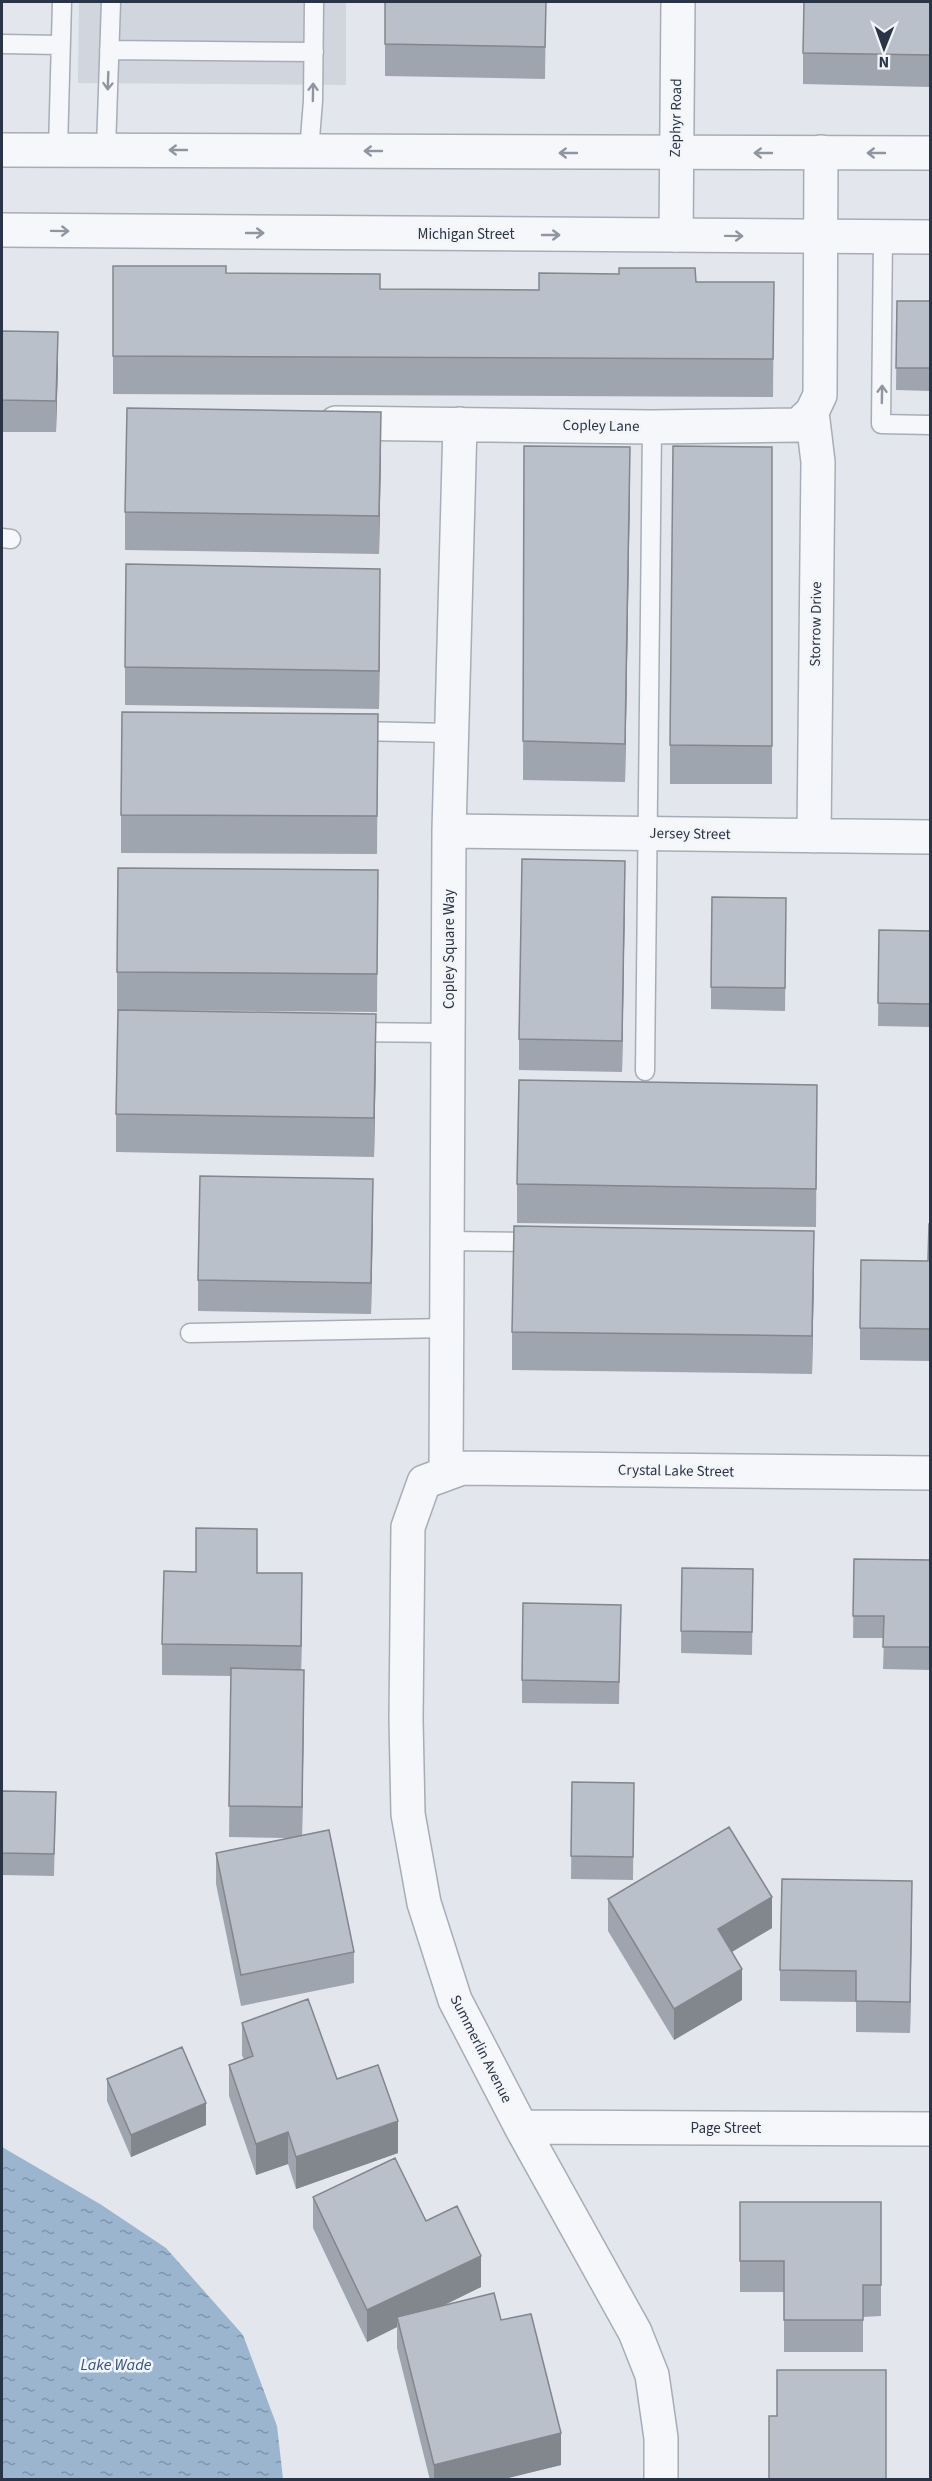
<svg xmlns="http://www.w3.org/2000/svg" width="932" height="2481" font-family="'Source Sans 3',sans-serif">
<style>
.built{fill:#d0d5de}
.water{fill:url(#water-ripples)}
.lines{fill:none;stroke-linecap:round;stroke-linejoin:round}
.service-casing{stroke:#a7adb7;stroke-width:21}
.minor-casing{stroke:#a7adb7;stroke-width:36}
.tertiary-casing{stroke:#a7adb7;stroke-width:36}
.service{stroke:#f6f7fa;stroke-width:18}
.minor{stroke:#f6f7fa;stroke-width:33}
.tertiary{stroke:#f6f7fa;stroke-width:33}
.wall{fill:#9fa5ae}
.shaded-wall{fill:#82868d}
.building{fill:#b9c0ca;stroke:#82868d;stroke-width:1.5}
.oneway{stroke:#9096a0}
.labels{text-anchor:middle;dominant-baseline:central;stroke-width:5;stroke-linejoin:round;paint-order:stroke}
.street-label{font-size:15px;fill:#293446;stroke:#f3f5f9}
.water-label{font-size:16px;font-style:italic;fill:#2f537e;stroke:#f3f5f9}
</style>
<defs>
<pattern id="water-ripples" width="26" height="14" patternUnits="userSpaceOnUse" patternTransform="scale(1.5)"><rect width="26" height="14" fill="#9bb5cf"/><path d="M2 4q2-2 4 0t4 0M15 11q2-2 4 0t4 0" fill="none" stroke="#7e94aa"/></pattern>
</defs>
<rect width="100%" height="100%" fill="#e3e6ec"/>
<path class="built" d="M 79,2 L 346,2 L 346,85 L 78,83 Z"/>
<path class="water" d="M 2,2147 L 100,2204 L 166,2248 L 243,2335 L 277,2426 L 283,2479 L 2,2479 Z"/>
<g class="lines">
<defs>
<path id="service" d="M 2,44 L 60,45
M 109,50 L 314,52
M 58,149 L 62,2
M 106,149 L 111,2
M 309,151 L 313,101 L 314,2
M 883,237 L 881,424 L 930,425
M 2,538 L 11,539
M 355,731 L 452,733
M 351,1032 L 448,1033
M 645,1071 L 652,427
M 448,1241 L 536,1242
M 190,1333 L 447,1328"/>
<path id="minor" d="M 676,235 L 678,2
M 812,412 L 818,462 L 814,836
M 336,423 L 652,427 L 798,425 L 812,412 L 820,395 L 821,152
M 449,831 L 930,837
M 446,1474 L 449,831 L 460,424
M 521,2127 L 930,2129
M 661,2480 L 661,2438 L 652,2375 L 635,2332 L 521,2127 L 455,2000 L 424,1903 L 408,1814 L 406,1719 L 408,1527 L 424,1482 L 462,1468 L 930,1473"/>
<path id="tertiary" d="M 2,150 L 930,153
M 2,230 L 930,237"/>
</defs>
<use href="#service" class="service-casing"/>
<use href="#minor" class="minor-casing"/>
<use href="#tertiary" class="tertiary-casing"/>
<use href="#service" class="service"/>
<use href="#minor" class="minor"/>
<use href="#tertiary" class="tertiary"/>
</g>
<path class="wall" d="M 385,2 L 546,2 L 545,79 L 385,76 Z
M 930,2 L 930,87 L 803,84 L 803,53 Z
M 113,266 L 226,273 L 380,289 L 539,290 L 696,282 L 774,282 L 773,397 L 113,394 Z
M 897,301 L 930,301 L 930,391 L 896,390 Z
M 2,331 L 58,363 L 56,432 L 2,432 Z
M 524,446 L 630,485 L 625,782 L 523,780 Z
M 772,447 L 772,784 L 670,784 L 670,745 Z
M 381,450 L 379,554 L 125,550 L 125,512 Z
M 380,607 L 379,709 L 125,705 L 125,667 Z
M 378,714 L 377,854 L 121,853 L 121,815 Z
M 378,870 L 377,1012 L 117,1010 L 117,972 Z
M 625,893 L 622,1072 L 519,1070 L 519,1039 Z
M 786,920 L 785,1011 L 711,1009 L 711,987 Z
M 879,930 L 930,931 L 930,1027 L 878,1026 Z
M 376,1053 L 374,1157 L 116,1152 L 116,1114 Z
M 817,1085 L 816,1227 L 517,1223 L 517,1184 Z
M 373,1210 L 371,1314 L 198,1311 L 198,1280 Z
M 930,1224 L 930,1361 L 860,1360 L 860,1328 L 928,1261 Z
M 814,1269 L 812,1374 L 512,1370 L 512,1332 Z
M 854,1559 L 930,1560 L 930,1670 L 883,1669 L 884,1638 L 853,1638 Z
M 682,1568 L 753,1569 L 752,1655 L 681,1653 Z
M 257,1573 L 302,1605 L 301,1670 L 304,1701 L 302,1835 L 354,1952 L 354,1983 L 241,2006 L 216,1884 L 216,1853 L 287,1838 L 229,1837 L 231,1676 L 162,1675 L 162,1644 Z
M 621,1605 L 619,1704 L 522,1703 L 522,1680 Z
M 572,1782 L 634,1783 L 633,1880 L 571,1879 Z
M 2,1791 L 56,1792 L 54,1876 L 2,1875 Z
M 608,1899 L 772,1928 L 732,1952 L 742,2000 L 674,2040 L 608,1931 Z
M 912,1912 L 910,2033 L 856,2032 L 856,2002 L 780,2001 L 780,1970 Z
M 242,2023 L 337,2079 L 398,2153 L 296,2189 L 288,2164 L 256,2175 L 229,2096 L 229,2065 L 244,2060 L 242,2055 Z
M 107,2079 L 206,2125 L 131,2157 L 107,2101 Z
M 313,2197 L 426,2221 L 481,2287 L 445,2305 L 501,2320 L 561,2465 L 500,2480 L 430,2480 L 397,2348 L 397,2327 L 367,2342 L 313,2228 Z
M 740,2202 L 881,2202 L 881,2316 L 863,2317 L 863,2352 L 784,2352 L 784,2292 L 740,2292 Z"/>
<path class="shaded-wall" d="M 58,332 L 58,363 L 56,432 L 56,401 Z
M 381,412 L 381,450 L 379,554 L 379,516 Z
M 630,447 L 630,485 L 625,782 L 625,744 Z
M 380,569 L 380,607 L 379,709 L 379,671 Z
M 625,861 L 625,893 L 622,1072 L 622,1041 Z
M 376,1014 L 376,1053 L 374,1157 L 374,1118 Z
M 373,1179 L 373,1210 L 371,1314 L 371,1283 Z
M 814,1231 L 814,1269 L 812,1374 L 812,1336 Z
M 302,1573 L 302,1605 L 301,1677 L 301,1646 Z
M 304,1670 L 304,1701 L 302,1838 L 302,1807 Z
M 912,1881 L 912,1912 L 910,2033 L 910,2002 Z
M 772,1897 L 772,1928 L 718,1960 L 718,1929 Z
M 742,1969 L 742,2000 L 674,2040 L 674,2009 Z
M 206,2103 L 206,2125 L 131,2157 L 131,2135 Z
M 398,2121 L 398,2153 L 296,2189 L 296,2157 Z
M 288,2132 L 288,2164 L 256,2175 L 256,2144 Z
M 481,2256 L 481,2287 L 400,2326 L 397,2317 L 397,2327 L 367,2342 L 367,2310 Z
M 561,2433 L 561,2465 L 500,2480 L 434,2480 L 434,2465 Z"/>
<path class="building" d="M 385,2 L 546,2 L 545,47 L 385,44 Z
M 804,2 L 930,2 L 930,55 L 803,53 Z
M 113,266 L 226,266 L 226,273 L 380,274 L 380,289 L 539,290 L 539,273 L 619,274 L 619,268 L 695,268 L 696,282 L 774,282 L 773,359 L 113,356 Z
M 897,301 L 930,301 L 930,368 L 896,368 Z
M 2,331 L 58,332 L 56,401 L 2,400 Z
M 127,408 L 381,412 L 379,516 L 125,512 Z
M 524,446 L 630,447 L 625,744 L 523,741 Z
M 673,446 L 772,447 L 772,746 L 670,745 Z
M 126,564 L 380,569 L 379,671 L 125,667 Z
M 122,712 L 378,714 L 377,816 L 121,815 Z
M 522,859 L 625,861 L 622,1041 L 519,1039 Z
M 118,868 L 378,870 L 377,974 L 117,972 Z
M 712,897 L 786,898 L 785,988 L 711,987 Z
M 879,930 L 930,931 L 930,1004 L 878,1003 Z
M 118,1010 L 376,1014 L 374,1118 L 116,1114 Z
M 519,1080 L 817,1085 L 816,1189 L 517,1184 Z
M 200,1176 L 373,1179 L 371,1283 L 198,1280 Z
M 929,1224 L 930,1224 L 930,1329 L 860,1328 L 861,1260 L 928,1261 Z
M 514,1226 L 814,1231 L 812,1336 L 512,1332 Z
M 196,1528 L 257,1529 L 257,1573 L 302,1573 L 301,1646 L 162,1644 L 164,1571 L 196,1572 Z
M 854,1559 L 930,1560 L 930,1647 L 883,1647 L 884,1616 L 853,1616 Z
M 682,1568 L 753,1569 L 752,1632 L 681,1631 Z
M 523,1603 L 621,1605 L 619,1682 L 522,1680 Z
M 231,1668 L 304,1670 L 302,1807 L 229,1806 Z
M 572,1782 L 634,1783 L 633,1857 L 571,1856 Z
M 2,1791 L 56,1792 L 54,1854 L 2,1853 Z
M 729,1827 L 772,1897 L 718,1929 L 742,1969 L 674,2009 L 608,1899 Z
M 329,1830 L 354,1952 L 241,1975 L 216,1853 Z
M 782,1879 L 912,1881 L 910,2002 L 856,2001 L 856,1971 L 780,1970 Z
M 308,1999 L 337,2079 L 378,2065 L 398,2121 L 296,2157 L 288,2132 L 256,2144 L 229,2065 L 253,2056 L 242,2023 Z
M 182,2047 L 206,2103 L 131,2135 L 107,2079 Z
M 395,2158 L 426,2221 L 457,2206 L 481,2256 L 367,2310 L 313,2197 Z
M 740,2202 L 881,2202 L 881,2285 L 863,2285 L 863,2320 L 784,2320 L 784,2261 L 740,2261 Z
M 494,2293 L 501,2320 L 531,2314 L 561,2433 L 434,2465 L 397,2317 Z
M 777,2370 L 886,2370 L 886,2480 L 769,2480 L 769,2416 L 777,2416 Z"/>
<defs><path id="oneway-shaft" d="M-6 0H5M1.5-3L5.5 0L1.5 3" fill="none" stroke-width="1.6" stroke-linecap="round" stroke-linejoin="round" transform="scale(1.5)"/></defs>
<g class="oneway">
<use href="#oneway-shaft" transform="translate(108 81) rotate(92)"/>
<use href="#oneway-shaft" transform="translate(313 92) rotate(-89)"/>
<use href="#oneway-shaft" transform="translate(178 150) rotate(-180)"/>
<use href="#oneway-shaft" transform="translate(373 151) rotate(-180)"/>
<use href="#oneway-shaft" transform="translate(568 153) rotate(-180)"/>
<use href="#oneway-shaft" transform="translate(763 153) rotate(180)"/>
<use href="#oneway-shaft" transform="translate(876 153) rotate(-180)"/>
<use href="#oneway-shaft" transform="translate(60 231) rotate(1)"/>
<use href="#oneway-shaft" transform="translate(255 233)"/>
<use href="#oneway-shaft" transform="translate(551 235)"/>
<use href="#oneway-shaft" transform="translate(734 236) rotate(1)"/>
<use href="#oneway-shaft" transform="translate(882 394) rotate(-89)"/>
</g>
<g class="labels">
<g class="street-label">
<text transform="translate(676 118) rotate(-89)">Zephyr Road</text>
<text x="466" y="234">Michigan Street</text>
<text transform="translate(601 426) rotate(1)">Copley Lane</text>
<text transform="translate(816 624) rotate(-89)">Storrow Drive</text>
<text transform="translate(690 834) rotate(1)">Jersey Street</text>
<text transform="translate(449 949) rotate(-90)">Copley Square Way</text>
<text transform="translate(676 1471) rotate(1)">Crystal Lake Street</text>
<text transform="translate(481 2049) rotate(63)">Summerlin Avenue</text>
<text x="726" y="2128">Page Street</text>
</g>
<g class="water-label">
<text x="116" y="2365">Lake Wade</text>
</g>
</g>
<rect width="932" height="2481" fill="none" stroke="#293446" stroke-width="6"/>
<g transform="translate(884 48) rotate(181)" stroke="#f3f5f9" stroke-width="4.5" paint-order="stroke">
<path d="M0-4.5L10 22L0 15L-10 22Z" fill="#293446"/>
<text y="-9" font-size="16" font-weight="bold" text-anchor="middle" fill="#293446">N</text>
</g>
</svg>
